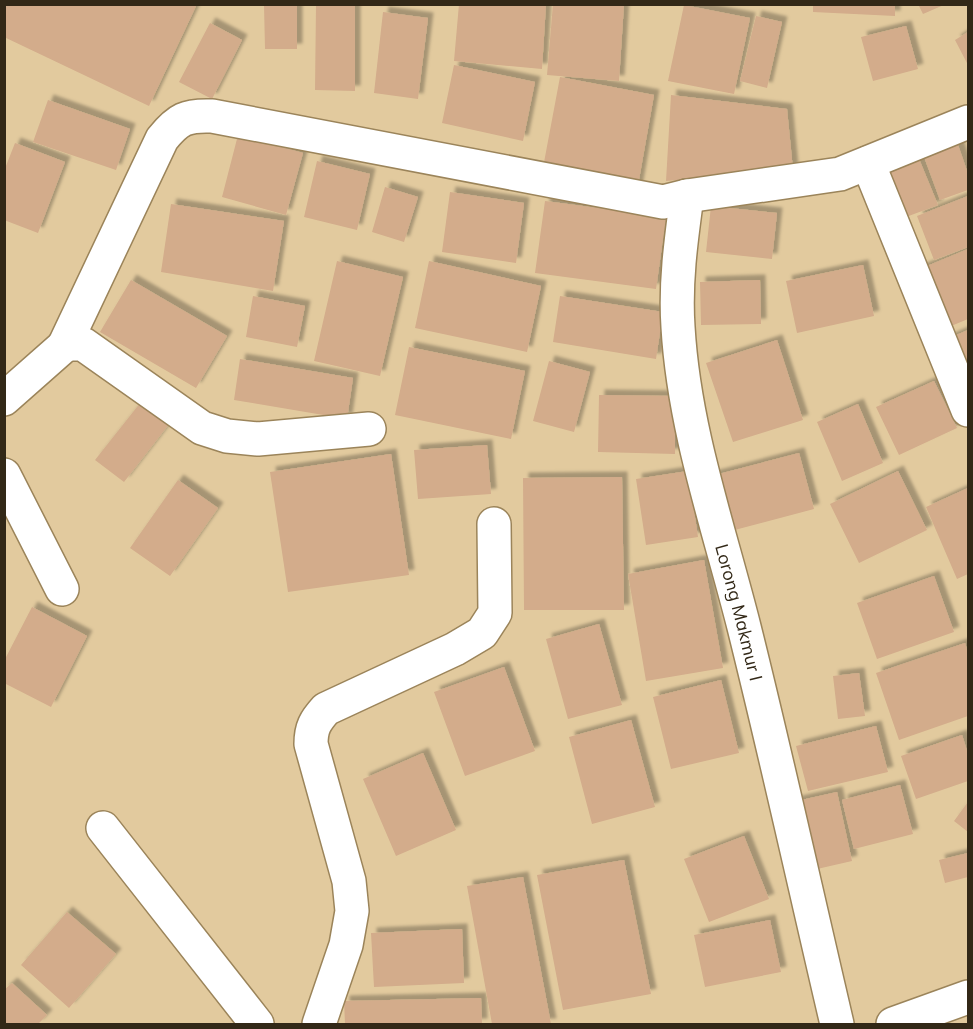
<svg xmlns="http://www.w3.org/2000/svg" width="973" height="1029" font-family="Mulish,sans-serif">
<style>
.building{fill:#d3ac8b;filter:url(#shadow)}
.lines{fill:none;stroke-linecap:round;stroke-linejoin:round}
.minor-casing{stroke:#9b845a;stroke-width:36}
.minor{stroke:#fff;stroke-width:33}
.labels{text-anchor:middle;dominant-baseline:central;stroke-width:4.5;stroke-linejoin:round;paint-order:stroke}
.street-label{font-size:18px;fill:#322817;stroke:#e2ca9e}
</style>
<defs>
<filter id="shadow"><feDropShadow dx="5.5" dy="-5.5" stdDeviation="1.5" flood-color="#0004"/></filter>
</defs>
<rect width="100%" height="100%" fill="#e2ca9e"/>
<path class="building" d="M 4,4 L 197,4 L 149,106 L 4,37 Z
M 316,4 L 355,4 L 355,91 L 315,90 Z
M 459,4 L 546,4 L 542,69 L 454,61 Z
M 553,4 L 624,4 L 619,81 L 547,75 Z
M 813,4 L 895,4 L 895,16 L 813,12 Z
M 918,4 L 946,4 L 923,14 Z
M 264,5 L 297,5 L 297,49 L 265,49 Z
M 684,5 L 750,18 L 734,94 L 668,81 Z
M 383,12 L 428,18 L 418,99 L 374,93 Z
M 756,16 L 782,22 L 767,88 L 740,81 Z
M 210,23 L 242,40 L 212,99 L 179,82 Z
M 906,26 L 918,69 L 873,81 L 861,37 Z
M 968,32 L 968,65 L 955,40 Z
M 454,65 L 535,82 L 523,141 L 442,123 Z
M 560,77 L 654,95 L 637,191 L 542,173 Z
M 671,95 L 787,109 L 793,170 L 666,181 Z
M 48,100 L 130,129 L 116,170 L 33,142 Z
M 238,135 L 303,153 L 286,215 L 222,197 Z
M 956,139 L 968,174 L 968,190 L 940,200 L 922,151 Z
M 15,143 L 65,162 L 38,233 L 4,220 L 4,171 Z
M 919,159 L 938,205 L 898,220 L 880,174 Z
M 317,161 L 370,174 L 357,230 L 304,217 Z
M 385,187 L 418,197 L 404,242 L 372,232 Z
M 450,192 L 524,203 L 516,263 L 442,252 Z
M 968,196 L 968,247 L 934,260 L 917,216 Z
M 545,201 L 666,217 L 656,289 L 535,273 Z
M 171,204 L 284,221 L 273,291 L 161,272 Z
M 711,206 L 777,213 L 772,259 L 706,252 Z
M 968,249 L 968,319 L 939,331 L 915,271 Z
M 337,261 L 403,277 L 380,376 L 314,361 Z
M 429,261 L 541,286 L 527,352 L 415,328 Z
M 863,265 L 874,316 L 797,333 L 786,281 Z
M 131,280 L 227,336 L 196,388 L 100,332 Z
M 760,280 L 761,324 L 701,325 L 700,282 Z
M 253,296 L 305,306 L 297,347 L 246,337 Z
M 560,296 L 663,312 L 656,359 L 553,342 Z
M 968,330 L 968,380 L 947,339 Z
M 777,340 L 803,420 L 733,442 L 706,363 Z
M 409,347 L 525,371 L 511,439 L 395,415 Z
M 240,359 L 353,378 L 347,419 L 234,400 Z
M 549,361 L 590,372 L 574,432 L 533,421 Z
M 934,381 L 957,428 L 899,455 L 876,407 Z
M 599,395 L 675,396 L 675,454 L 598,452 Z
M 141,402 L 169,424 L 124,482 L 95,460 Z
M 858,404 L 883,463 L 842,481 L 817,422 Z
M 487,445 L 491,494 L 418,499 L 414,450 Z
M 799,453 L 814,509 L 727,532 L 711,476 Z
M 391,454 L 409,575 L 288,592 L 270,472 Z
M 688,471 L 698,537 L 646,545 L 636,479 Z
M 898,471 L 927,530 L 859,563 L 830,504 Z
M 622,477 L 624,610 L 524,610 L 523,478 Z
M 178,480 L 218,508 L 170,576 L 130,548 Z
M 968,488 L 968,574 L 957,579 L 926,507 Z
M 704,560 L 723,668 L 646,681 L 628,574 Z
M 934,576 L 954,632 L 877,659 L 857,603 Z
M 32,607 L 87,636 L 51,707 L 4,683 L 4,661 Z
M 599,624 L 622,705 L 568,719 L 546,639 Z
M 965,643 L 968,653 L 968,716 L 899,740 L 876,673 Z
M 504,667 L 535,751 L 465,776 L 434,692 Z
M 859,673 L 865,716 L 838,719 L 833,676 Z
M 721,680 L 739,753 L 671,769 L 653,697 Z
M 631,720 L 655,807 L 592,824 L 569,737 Z
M 876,726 L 888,772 L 808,791 L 796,746 Z
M 962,735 L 968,754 L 968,781 L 916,799 L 901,756 Z
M 423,753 L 456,830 L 396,856 L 363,779 Z
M 900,785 L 913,834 L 854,849 L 842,800 Z
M 837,792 L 852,861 L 804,872 L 788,803 Z
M 968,802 L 968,832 L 954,821 Z
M 744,836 L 769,899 L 709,922 L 684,859 Z
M 968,853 L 968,877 L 945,883 L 939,860 Z
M 624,860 L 651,994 L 563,1010 L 537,875 Z
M 523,877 L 551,1024 L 492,1024 L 467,886 Z
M 67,912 L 116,954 L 69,1008 L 21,965 Z
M 770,920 L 781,972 L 705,987 L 694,935 Z
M 462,929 L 464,983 L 374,987 L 371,933 Z
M 12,983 L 47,1015 L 38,1024 L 4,1024 L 4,990 Z
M 481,998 L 482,1024 L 345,1024 L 344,1001 Z"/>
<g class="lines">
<defs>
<g id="minor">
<path d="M 868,163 L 968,410"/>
<path id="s1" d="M 687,196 C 681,240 675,283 678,327 C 684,430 719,528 744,627 C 777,759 806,892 837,1024"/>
<path d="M 64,346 L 162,139 C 178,119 186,115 212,116 L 663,202 L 687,196 L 840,174 L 968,122"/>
<path d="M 4,399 L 64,346 L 71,344 L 83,344 L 202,428 L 227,436 L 258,439 L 369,429"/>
<path d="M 4,475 L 62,589"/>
<path d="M 103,828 L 257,1024"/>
<path d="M 319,1024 L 346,945 L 352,911 L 349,881 L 311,744 C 311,728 315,721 326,709 L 455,649 L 482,633 L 495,613 L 494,524"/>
<path d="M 893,1024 L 968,997"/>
</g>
</defs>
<use href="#minor" class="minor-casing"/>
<use href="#minor" class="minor"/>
</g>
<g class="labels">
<g class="street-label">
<text stroke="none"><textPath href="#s1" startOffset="424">Lorong Makmur I</textPath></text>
</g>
</g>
<rect width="973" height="1029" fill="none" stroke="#322817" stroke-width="12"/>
</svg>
